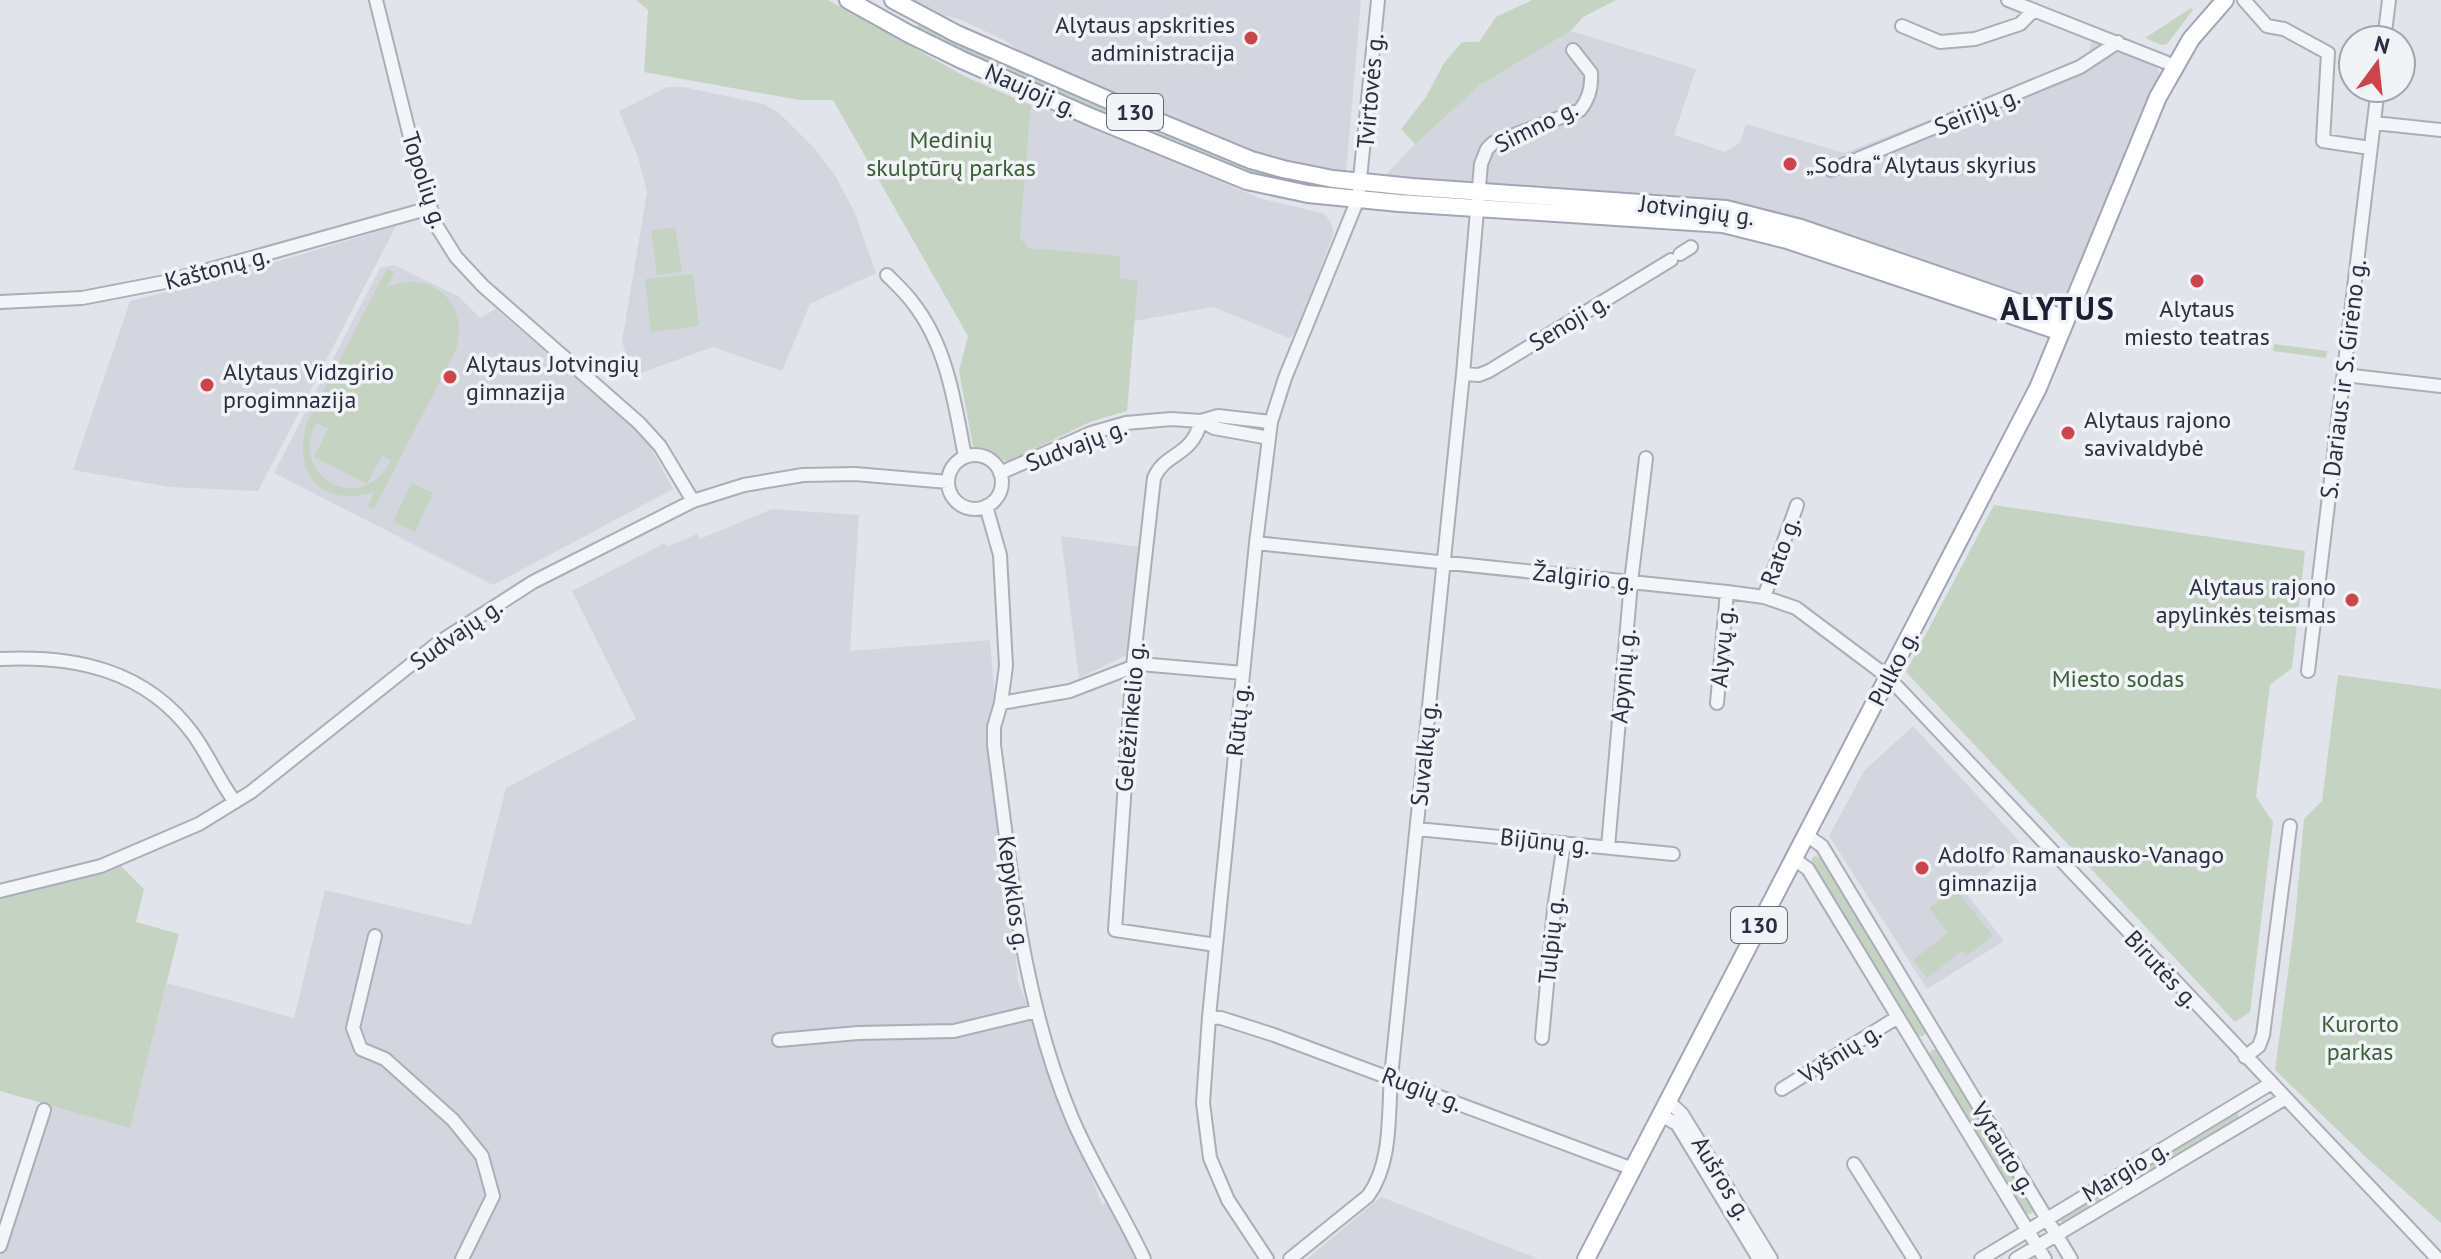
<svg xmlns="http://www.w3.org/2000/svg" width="2441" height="1259" font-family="'PT Sans',sans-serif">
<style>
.built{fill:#d3d6df}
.green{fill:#c5d4c2;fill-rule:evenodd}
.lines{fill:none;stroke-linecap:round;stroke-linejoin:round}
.minor-casing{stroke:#aaaeb8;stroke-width:16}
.major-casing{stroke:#a0a6b6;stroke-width:20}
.minor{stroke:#f4f5f8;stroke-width:12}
.major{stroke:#fff;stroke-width:16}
.poi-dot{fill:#d1434a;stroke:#f1f3f7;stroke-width:3}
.labels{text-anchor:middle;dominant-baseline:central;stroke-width:7;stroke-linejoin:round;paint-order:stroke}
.shield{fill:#f1f3f7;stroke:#656a78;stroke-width:2}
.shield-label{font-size:22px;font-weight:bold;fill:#292f42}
.poi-label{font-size:24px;fill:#292f42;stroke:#f1f3f7;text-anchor:start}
.street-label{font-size:24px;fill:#292f42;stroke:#f1f3f7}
.park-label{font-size:24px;fill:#395e36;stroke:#f1f3f7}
.district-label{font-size:32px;font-weight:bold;letter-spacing:2px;fill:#1b2133;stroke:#f1f3f7}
</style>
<rect width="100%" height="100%" fill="#e1e4ea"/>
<path class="built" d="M 913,0 L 1361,0 L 1346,173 L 1297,166 L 1222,141 L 1034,60 L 1002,39 L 961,20 L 933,12 Z
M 1571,31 L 1696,69 L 1674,135 L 1725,152 L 1740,143 L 1746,124 L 1844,153 L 2074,64 L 2089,52 L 2092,39 L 2156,67 L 2160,74 L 2064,298 L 2052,308 L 1787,219 L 1383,178 L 1422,136 L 1480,85 Z
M 667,87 L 683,87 L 764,104 L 779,113 L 816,150 L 836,177 L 855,213 L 876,273 L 810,304 L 782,371 L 713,347 L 632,376 L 622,341 L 647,192 L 638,157 L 619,111 Z
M 1031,105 L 1065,115 L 1259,198 L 1325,214 L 1333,227 L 1333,235 L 1296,333 L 1289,338 L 1213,307 L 1134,321 L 1138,282 L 1120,278 L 1054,251 L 1028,248 L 1020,238 Z
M 396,226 L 258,491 L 170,487 L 73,470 L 130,301 L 223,278 Z
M 394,265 L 458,296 L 480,318 L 496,309 L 645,437 L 673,489 L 493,585 L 274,473 L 380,268 Z
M 772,509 L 859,515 L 850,651 L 990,640 L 1018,981 L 1102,1205 L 1117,1197 L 1152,1259 L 0,1259 L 0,1230 L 25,1180 L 51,1105 L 130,1127 L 167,983 L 294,1018 L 325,890 L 471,925 L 506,788 L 636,719 L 572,591 L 665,543 L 667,547 L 697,534 L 700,539 Z
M 1061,536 L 1140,547 L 1127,655 L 1079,678 Z
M 1913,726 L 2021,843 L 1966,893 L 2004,941 L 1927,989 L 1829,836 L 1864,771 Z
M 1381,1197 L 1539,1259 L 1307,1259 Z"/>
<path class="green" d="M 636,0 L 828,0 L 966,77 L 1031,105 L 1020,238 L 1029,248 L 1120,256 L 1120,278 L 1138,281 L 1127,411 L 1090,422 L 1007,462 L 973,446 L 959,371 L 968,336 L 833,100 L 799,100 L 644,72 L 648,10 Z
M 1532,0 L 1616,0 L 1583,17 L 1571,31 L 1480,85 L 1415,144 L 1401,129 L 1426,97 L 1444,63 L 1462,42 L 1479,42 L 1496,17 Z
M 2191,8 L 2193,10 L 2167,44 L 2162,45 L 2145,38 Z
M 918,24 C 978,55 1040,81 1101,108 C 1161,134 1220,160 1283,180 L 1246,171 L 1165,139 L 947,43 L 917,28 Z
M 675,227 L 682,272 L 657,275 L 651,231 Z
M 387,268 L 394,272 L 387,287 C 432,269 470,303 456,350 L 374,509 L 368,506 L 374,492 C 322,508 293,475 306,425 ZM 317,423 L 328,429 L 314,457 L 367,484 L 382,456 L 391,461 C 359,520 286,471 317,423 Z
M 693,274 L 699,326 L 651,332 L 645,279 Z
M 2274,344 L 2327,351 L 2326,358 L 2273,351 Z
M 411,483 L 433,493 L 415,532 L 393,522 Z
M 1994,505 L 2305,551 L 2292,668 L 2270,685 L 2256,797 L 2273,822 L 2250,1012 L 2235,1022 L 1906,672 Z
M 2338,675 L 2441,689 L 2441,1223 L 2370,1161 L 2275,1070 L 2295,920 L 2304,819 L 2322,801 Z
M 1816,856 L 1822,859 L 1928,1031 L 1923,1036 L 1917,1037 L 1812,864 L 1812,858 Z
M 120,865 L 144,889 L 136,922 L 179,934 L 130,1128 L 0,1091 L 0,897 L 77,880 Z
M 1955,888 L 1993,936 L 1967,956 L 1962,951 L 1927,978 L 1913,960 L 1948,933 L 1929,908 Z
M 1937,1049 L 2035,1208 L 2031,1214 L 2025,1214 L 1929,1055 L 1932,1050 Z
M 2236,1111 L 2240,1119 L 2066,1224 L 2060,1221 L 2060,1218 Z"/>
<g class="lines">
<defs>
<path id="minor" d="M 376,0 L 415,157 L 436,225 L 456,257 L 483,286 L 639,423 L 660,446 L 693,501
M 2008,0 L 2175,66
M 2244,0 L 2267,26 L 2284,29 L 2328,53 L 2323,141 L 2370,148
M 1902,26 L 1940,42 L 1975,39 L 2020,24 L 2034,10
M 2384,40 L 2389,0
M 2374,123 L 2441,130
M 1831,170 L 2080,67 L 2118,42
M 1680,254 L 1691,247
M 887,275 C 896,284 906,293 913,303 C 947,346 955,404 965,457
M 0,302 L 82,298 L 165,282 L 430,208
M 1463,374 L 1479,375 L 1489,371 L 1671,260
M 2344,375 L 2441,386
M 1201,421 C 1192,457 1165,452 1154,478 L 1133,666 L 1115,930 L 1216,945
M 1201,421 L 1214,428 L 1269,438
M948 482a27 27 0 1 1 54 0a27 27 0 1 1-54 0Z
M 1000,473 L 1091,433 L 1126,423 L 1171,419 L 1201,421 L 1218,416 L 1271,422
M 986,506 L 1000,555 L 1006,666 L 1001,703 L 994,727 L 994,745 C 1011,871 1022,999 1072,1118 C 1093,1167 1122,1212 1144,1259
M 1256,543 L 1727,592 L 1764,597 L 1796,608 L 1888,677 L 2438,1259
M 1764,597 L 1797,505
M 0,659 C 75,655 146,670 193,734 C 209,756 219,781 235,802
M 2308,671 L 2378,88
M 1001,703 L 1070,691 L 1140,664 L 1243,673
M 1717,703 L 1727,592
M 1417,829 L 1673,854
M 1806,835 L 1822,846 L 2071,1259
M 1608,847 L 1631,582 L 1646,458
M 1794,859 L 1808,869 L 2045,1259
M 0,891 L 101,866 L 199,824 L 251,792 L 438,643 L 533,582 L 693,501 L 744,485 L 803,475 L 855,474 L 948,482
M 375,936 L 353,1028 L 361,1049 L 385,1059 L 453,1120 L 482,1156 L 493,1196 L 462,1259
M 1209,1017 L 1221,1018 L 1274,1035 L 1633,1169
M 1542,1038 L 1554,909 L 1564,843
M 779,1040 L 858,1033 L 954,1031 L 1037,1011
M 2245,1057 L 2259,1046 L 2263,1035 L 2290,826
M 1782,1089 L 1898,1017
M 1668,1101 L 1682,1114 L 1771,1259
M 1661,1115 L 1677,1124 L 1759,1259
M 1854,1164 L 1914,1259
M 0,1246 L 44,1110
M 1267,1259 L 1228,1200 L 1210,1158 L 1203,1103 L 1209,1017 L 1256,543 L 1271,422 L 1285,378 L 1358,199 L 1378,0
M 1290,1259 L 1368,1196 C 1392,1163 1388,1117 1391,1077 L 1463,374 L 1481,164 L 1487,149 L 1493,143 L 1580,110 C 1589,99 1592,87 1591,73 L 1573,50
M 1981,1259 L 2270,1084
M 2016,1259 L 2284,1099"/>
<path id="major" d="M 848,0 L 909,34 L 962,60 L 1093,118 L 1247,181 L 1308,194 L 1399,203 L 1723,224 L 1787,240 L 2061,332
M 893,0 L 957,34 L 1138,113 L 1251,160 L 1283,169 L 1333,179 L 1412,187 L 1726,209 L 1801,228 L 2066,319
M 1586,1259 L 2038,388 L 2158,97 L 2191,39 L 2225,0"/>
</defs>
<use href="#minor" class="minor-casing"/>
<use href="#major" class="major-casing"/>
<use href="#minor" class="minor"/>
<use href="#major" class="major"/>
</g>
<g class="poi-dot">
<circle cx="1251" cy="38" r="8"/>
<circle cx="1790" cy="164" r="8"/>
<circle cx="2197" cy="281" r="8"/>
<circle cx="450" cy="377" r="8"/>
<circle cx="207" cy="385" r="8"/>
<circle cx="2068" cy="433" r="8"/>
<circle cx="2352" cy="600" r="8"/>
<circle cx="1922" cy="868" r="8"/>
</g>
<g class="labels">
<g class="shield">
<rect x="1107" y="94" width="56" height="36" rx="6"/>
<rect x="1731" y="907" width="56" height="36" rx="6"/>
</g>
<g class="shield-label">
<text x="1135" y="112">130</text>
<text x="1759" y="925">130</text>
</g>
<g class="poi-label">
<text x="1235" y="24" text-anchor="end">Alytaus apskrities<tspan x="1235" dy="28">administracija</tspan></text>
<text x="1806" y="164">„Sodra“ Alytaus skyrius</text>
<text x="2197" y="308" text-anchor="middle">Alytaus<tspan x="2197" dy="28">miesto teatras</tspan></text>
<text x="466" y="363">Alytaus Jotvingių<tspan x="466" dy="28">gimnazija</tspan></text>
<text x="223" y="371">Alytaus Vidzgirio<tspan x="223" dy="28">progimnazija</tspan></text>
<text x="2084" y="419">Alytaus rajono<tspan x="2084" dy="28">savivaldybė</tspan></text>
<text x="2336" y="586" text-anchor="end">Alytaus rajono<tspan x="2336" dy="28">apylinkės teismas</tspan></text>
<text x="1938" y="854">Adolfo Ramanausko-Vanago<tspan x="1938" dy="28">gimnazija</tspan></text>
</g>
<g class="street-label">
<text transform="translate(1031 90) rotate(24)">Naujoji g.</text>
<text transform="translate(1370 91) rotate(-85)">Tvirtovės g.</text>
<text transform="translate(1977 111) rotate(-22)">Seirijų g.</text>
<text transform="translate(1536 126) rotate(-26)">Simno g.</text>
<text transform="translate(425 180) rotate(72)">Topolių g.</text>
<text transform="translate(1697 210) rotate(7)">Jotvingių g.</text>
<text transform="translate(217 268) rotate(-15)">Kaštonų g.</text>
<text transform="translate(1569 322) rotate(-31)">Senoji g.</text>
<text transform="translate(2343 379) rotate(-83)">S. Dariaus ir S. Girėno g.</text>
<text transform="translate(1076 445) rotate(-21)">Sudvajų g.</text>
<text transform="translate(1780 551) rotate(-70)">Rato g.</text>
<text transform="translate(1584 577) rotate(6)">Žalgirio g.</text>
<text transform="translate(456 634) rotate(-35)">Sudvajų g.</text>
<text transform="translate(1722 647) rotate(-85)">Alyvų g.</text>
<text transform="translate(1893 668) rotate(-63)">Pulko g.</text>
<text transform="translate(1623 676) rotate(-85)">Apynių g.</text>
<text transform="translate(1130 717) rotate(-85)">Geležinkelio g.</text>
<text transform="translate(1238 720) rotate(-84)">Rūtų g.</text>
<text transform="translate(1424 754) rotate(-84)">Suvalkų g.</text>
<text transform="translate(1545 841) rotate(6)">Bijūnų g.</text>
<text transform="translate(1014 893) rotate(82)">Kepyklos g.</text>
<text transform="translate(1551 940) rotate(-84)">Tulpių g.</text>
<text transform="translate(2162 969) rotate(47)">Birutės g.</text>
<text transform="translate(1840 1053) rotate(-32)">Vyšnių g.</text>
<text transform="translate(1422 1089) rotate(21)">Rugių g.</text>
<text transform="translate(2004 1148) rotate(59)">Vytauto g.</text>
<text transform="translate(2125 1171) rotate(-31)">Margio g.</text>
<text transform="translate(1722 1178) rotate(59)">Aušros g.</text>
</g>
<g class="park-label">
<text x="951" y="139">Medinių<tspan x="951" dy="28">skulptūrų parkas</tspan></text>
<text x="2118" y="678">Miesto sodas</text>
<text x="2360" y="1023">Kurorto<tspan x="2360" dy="28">parkas</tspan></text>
</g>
<g class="district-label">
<text x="2058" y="308">ALYTUS</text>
</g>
</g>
<g transform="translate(2377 64) rotate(15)"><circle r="38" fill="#f1f3f7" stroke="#a1a5af" stroke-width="2"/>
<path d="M0-6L14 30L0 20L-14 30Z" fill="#d1434a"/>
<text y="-12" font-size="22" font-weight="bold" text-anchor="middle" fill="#292f42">N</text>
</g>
</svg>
